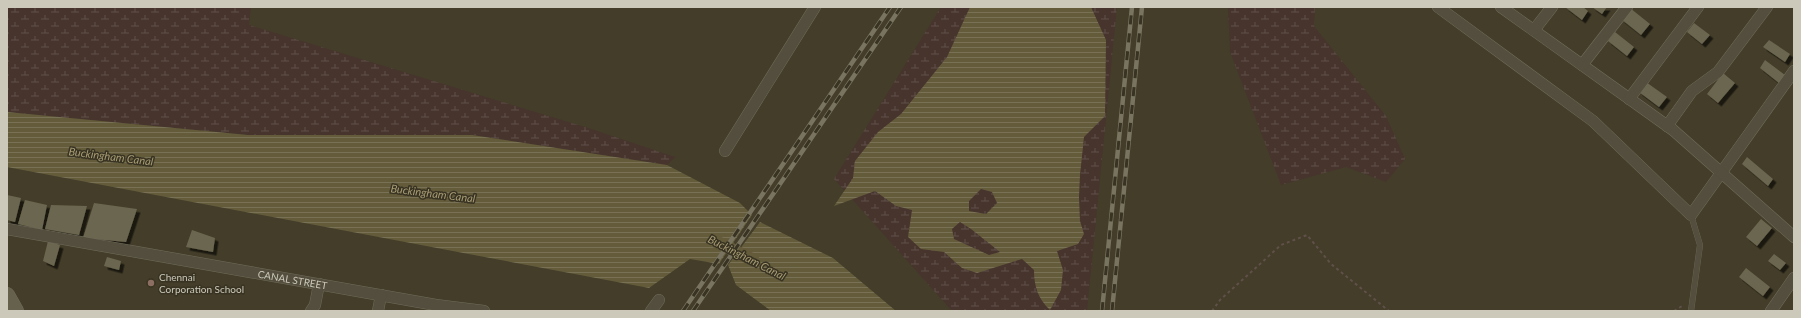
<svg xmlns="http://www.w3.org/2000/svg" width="1801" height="318" font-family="Lato,sans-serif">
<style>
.wetland{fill:url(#wetland-marsh)}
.water{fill:url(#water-rules);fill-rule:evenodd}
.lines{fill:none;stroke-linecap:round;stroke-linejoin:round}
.canal{stroke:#645b3b;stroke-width:13}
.building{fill:#6b664f;filter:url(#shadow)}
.service-casing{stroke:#706c5c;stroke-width:6}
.minor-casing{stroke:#706c5c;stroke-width:12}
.secondary-casing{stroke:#706c5c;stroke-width:16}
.path{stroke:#605049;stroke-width:2;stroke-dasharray:3 3;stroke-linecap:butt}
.service{stroke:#534e3d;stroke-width:5.5}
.minor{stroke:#534e3d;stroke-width:11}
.secondary{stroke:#65614c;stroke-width:15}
.rail-casing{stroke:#797460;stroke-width:4.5}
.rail{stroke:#383322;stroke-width:3;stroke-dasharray:9;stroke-linecap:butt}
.education-dot{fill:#8d6e63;stroke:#383322;stroke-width:1.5}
.labels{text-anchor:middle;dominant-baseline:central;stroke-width:3;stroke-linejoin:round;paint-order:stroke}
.poi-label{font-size:10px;fill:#ccc9bb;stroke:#383322;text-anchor:start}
.street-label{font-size:10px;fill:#ccc9bb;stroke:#383322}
.water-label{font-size:11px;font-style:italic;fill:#a99d76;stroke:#383322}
</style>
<defs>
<pattern id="wetland-marsh" width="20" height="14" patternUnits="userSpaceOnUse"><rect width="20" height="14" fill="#46342d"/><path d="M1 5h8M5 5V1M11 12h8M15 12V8" fill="none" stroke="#60504a"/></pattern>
<pattern id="water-rules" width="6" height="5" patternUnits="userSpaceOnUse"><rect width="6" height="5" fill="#645b3b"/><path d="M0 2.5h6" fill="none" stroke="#797155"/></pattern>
<filter id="shadow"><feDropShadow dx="3.5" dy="3.5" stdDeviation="0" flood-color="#0009"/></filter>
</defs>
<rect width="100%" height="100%" fill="#433d29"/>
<path class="wetland" d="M 7,7 L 251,7 L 249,25 L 585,127 L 675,157 L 667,165 L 472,135 L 248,135 L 7,112 Z
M 941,7 L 1117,7 L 1087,311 L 952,311 L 834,179 Z
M 1228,7 L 1315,7 L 1314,26 L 1386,116 L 1405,159 L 1386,182 L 1346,167 L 1281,185 L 1230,52 Z"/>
<path class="water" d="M 970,7 L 1091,7 L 1106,40 L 1105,116 L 1084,137 L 1080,175 L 1079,197 L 1080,221 L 1084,234 L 1078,244 L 1057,251 L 1063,270 L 1061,290 L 1050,310 C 1038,299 1034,286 1034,270 L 1022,259 L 977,273 L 962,268 L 944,252 L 921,249 L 908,237 L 912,210 L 896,206 L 875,191 L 834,206 L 853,178 L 855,161 L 878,132 L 901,114 L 947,57 ZM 981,189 L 992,192 L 997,203 L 986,214 L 969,211 L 969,201 ZM 960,222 L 971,229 L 1000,252 L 989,255 L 954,239 L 952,229 Z
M 7,112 L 248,135 L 472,135 L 667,165 L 740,203 L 752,215 L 719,264 L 690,259 L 649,288 L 7,167 Z
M 760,222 L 833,258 L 896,311 L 771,311 L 736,285 L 728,265 Z"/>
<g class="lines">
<path class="canal" d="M 715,241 L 753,260"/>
</g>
<path class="building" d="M 1565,7 L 1583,7 L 1588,11 L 1582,20 Z
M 1592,7 L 1607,7 L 1602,14 Z
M 1630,8 L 1650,24 L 1641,35 L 1621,19 Z
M 1694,23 L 1710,35 L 1702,44 L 1687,32 Z
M 1615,32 L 1634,47 L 1627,56 L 1608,41 Z
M 1769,40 L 1790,54 L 1785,62 L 1763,47 Z
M 1765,60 L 1785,75 L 1779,83 L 1760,68 Z
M 1723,73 L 1735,83 L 1718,103 L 1707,94 Z
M 1646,82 L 1667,97 L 1659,107 L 1639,92 Z
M 1747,157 L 1773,179 L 1768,186 L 1742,164 Z
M 7,195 L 21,198 L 15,222 L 7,220 Z
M 25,200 L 47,205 L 42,230 L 18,224 Z
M 94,203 L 137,209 L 126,242 L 83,238 Z
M 51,205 L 87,206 L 79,235 L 45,229 Z
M 1761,219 L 1772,228 L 1757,246 L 1746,237 Z
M 192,230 L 215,238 L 213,252 L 186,247 Z
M 48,241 L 60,245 L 54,266 L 43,261 Z
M 1774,254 L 1786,263 L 1780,270 L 1768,261 Z
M 107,257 L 121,261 L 119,270 L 104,266 Z
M 1746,268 L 1770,287 L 1763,296 L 1739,277 Z"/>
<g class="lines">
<defs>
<path id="service" d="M 1691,311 L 1700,245 L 1691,215"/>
<g id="minor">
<path d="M 1438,7 L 1593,121 L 1691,215 L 1794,71"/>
<path d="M 1501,7 L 1673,130 L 1794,237"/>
<path d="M 1534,30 L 1552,7"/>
<path d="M 1582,65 L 1627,7"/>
<path d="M 1629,99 L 1698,7"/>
<path d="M 1667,126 L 1692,91 L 1718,72 L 1767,7"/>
<path d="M 725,151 L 815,7"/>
<path id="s1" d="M 7,229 L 436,305 L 484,311"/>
<path d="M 311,311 L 315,305 L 319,284"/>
<path d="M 378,311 L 381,295"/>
<path d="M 651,311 L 659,300"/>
<path d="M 1771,311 L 1794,278"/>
</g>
<path id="secondary" d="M 7,295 L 16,311"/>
</defs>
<use href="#service" class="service-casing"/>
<use href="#minor" class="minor-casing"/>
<use href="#secondary" class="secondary-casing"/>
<path class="path" d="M 1212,311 L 1220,300 L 1281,245 L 1307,235 L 1331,264 L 1389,311
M 1674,311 L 1682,306"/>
<use href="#service" class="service"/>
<use href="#minor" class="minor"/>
<use href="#secondary" class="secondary"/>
<defs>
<path id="rail" d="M 683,311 L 890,7
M 693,311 L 901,7
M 1102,311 L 1132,7
M 1112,311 L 1142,7"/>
</defs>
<use href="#rail" class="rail-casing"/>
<use href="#rail" class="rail"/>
</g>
<circle class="education-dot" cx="151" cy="283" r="4"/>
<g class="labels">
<g class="poi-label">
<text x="159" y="277">Chennai<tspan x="159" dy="12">Corporation School</tspan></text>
</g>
<g class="street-label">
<text stroke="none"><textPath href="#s1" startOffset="290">CANAL STREET</textPath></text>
</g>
<g class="water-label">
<text transform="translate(111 156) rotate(7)">Buckingham Canal</text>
<text transform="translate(433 193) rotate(7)">Buckingham Canal</text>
<text transform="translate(747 257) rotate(27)">Buckingham Canal</text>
</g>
</g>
<rect width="1801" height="318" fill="none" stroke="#ccc9bb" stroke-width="16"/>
</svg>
